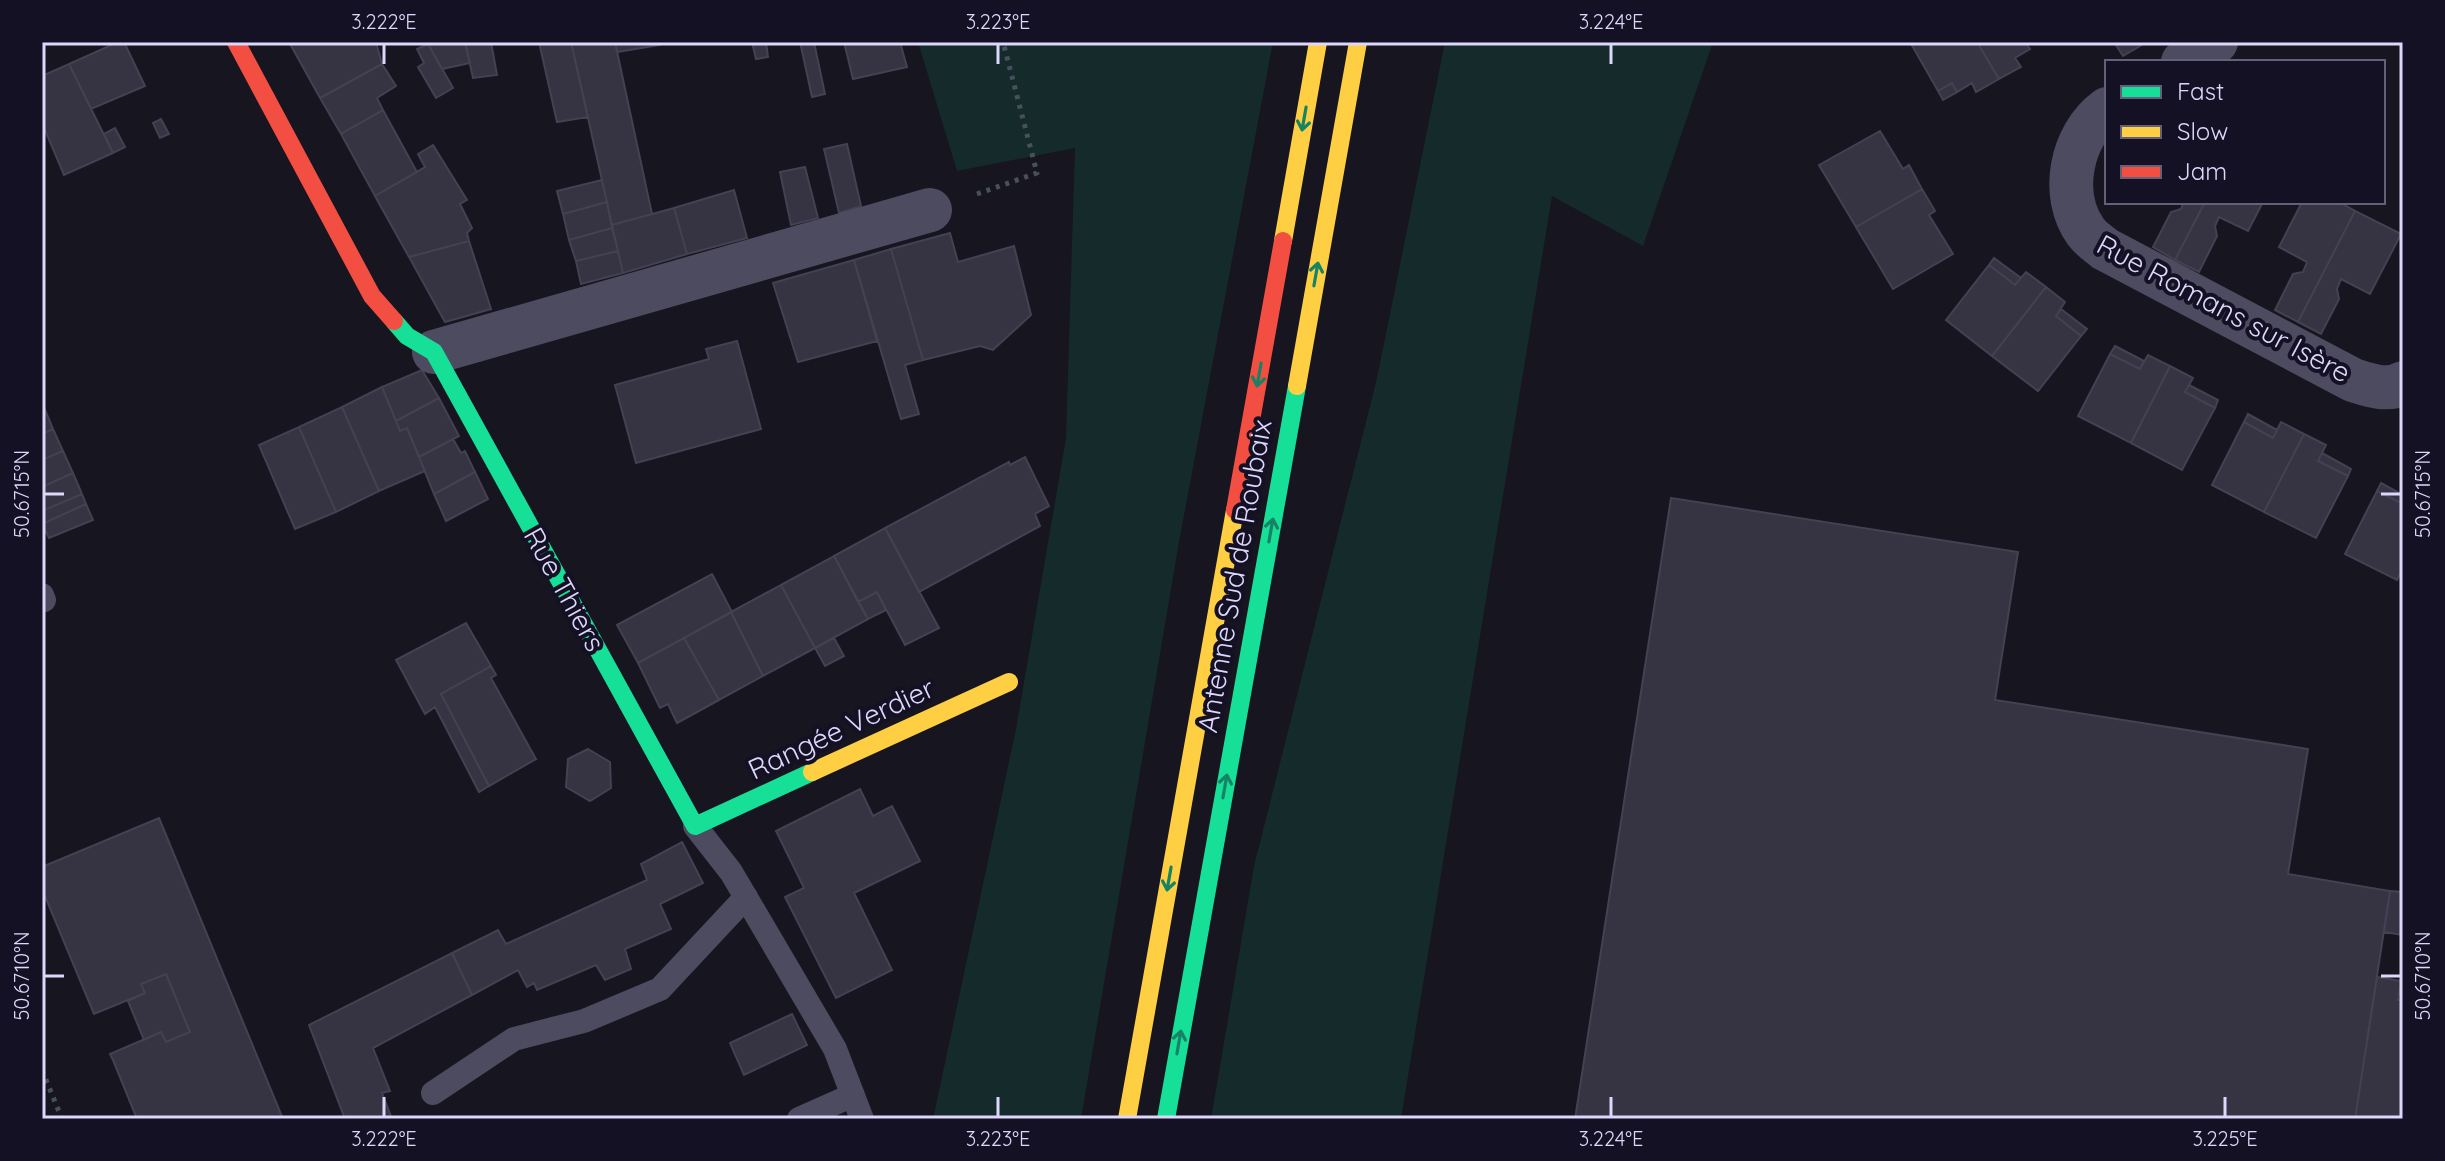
<svg xmlns="http://www.w3.org/2000/svg" width="2445" height="1161" font-family="Quicksand,sans-serif">
<style>
.green{fill:#152a2a}
.building{fill:#363342;stroke:#444152;stroke-width:2}
.lines{fill:none;stroke-linecap:round;stroke-linejoin:round}
.path{stroke:#47515d;stroke-width:5;stroke-dasharray:4 6;stroke-linecap:butt}
.lane{stroke:#4d4b5f;stroke-width:24}
.street{stroke:#4d4b5f;stroke-width:44}
.fast{stroke:#16e098;stroke-width:18}
.slow{stroke:#ffcf43;stroke-width:18}
.jam{stroke:#f24e42;stroke-width:18}
.oneway{stroke:#158364}
.ticks{fill:none;stroke:#dcd7fb;stroke-width:3}
.labels{text-anchor:middle;dominant-baseline:central;stroke-width:8;stroke-linejoin:round;paint-order:stroke}
.street-label{font-size:28px;fill:#dcd7fb;stroke:#141124}
.neatline{fill:none;stroke:#dcd7fb;stroke-width:3}
.ticks-label{font-size:20px;text-anchor:middle;fill:#dcd7fb}
</style>
<rect width="100%" height="100%" fill="#171520"/>
<path class="green" d="M 918,42 L 1273,42 L 1179,542 L 1081,1119 L 933,1119 L 1016,729 L 1066,438 L 1075,148 L 957,171 Z
M 1445,42 L 1713,42 L 1643,246 L 1552,196 L 1401,1119 L 1211,1119 L 1254,866 L 1377,378 Z"/>
<path class="building" d="M 118,42 L 124,42 L 145,86 L 91,109 L 69,64 Z
M 289,42 L 376,42 L 382,64 L 320,98 Z
M 427,42 L 465,42 L 470,63 L 442,69 Z
M 465,42 L 491,42 L 497,75 L 473,78 Z
M 539,42 L 571,42 L 588,117 L 557,122 Z
M 571,42 L 615,42 L 652,214 L 612,225 Z
M 615,42 L 660,42 L 660,45 L 617,52 Z
M 752,42 L 766,42 L 768,57 L 756,59 Z
M 800,42 L 814,42 L 825,94 L 812,97 Z
M 844,42 L 900,42 L 907,67 L 853,79 Z
M 1910,42 L 1977,42 L 1999,79 L 1976,92 L 1972,83 L 1957,92 L 1952,83 L 1938,91 Z
M 1977,42 L 2025,42 L 2030,49 L 2015,58 L 2021,67 L 1999,79 Z
M 2114,42 L 2144,42 L 2145,43 L 2123,56 Z
M 428,44 L 453,88 L 436,98 L 418,67 L 424,63 L 417,49 Z
M 69,64 L 113,153 L 64,175 L 42,123 L 42,76 Z
M 382,64 L 396,86 L 377,98 L 383,110 L 341,134 L 320,98 Z
M 1952,83 L 1957,92 L 1943,100 L 1938,91 Z
M 383,110 L 417,172 L 375,196 L 341,134 Z
M 161,119 L 169,134 L 160,138 L 153,123 Z
M 115,128 L 125,147 L 113,153 L 104,134 Z
M 1880,131 L 1903,169 L 1909,165 L 1922,189 L 1856,227 L 1819,165 Z
M 847,144 L 861,206 L 839,213 L 824,149 Z
M 433,145 L 467,200 L 460,204 L 472,228 L 467,233 L 469,241 L 409,257 L 375,196 L 425,167 L 418,154 Z
M 805,167 L 818,218 L 791,225 L 780,172 Z
M 602,180 L 607,202 L 563,214 L 557,191 Z
M 1922,189 L 1935,211 L 1929,215 L 1953,254 L 1893,289 L 1856,227 Z
M 734,190 L 747,238 L 687,254 L 674,208 Z
M 607,202 L 612,228 L 569,240 L 563,214 Z
M 2184,202 L 2205,202 L 2175,260 L 2153,247 L 2171,212 L 2181,209 Z
M 2205,202 L 2263,202 L 2248,231 L 2219,217 L 2215,226 L 2217,236 L 2199,272 L 2175,260 Z
M 2302,202 L 2339,202 L 2355,211 L 2298,322 L 2275,310 L 2293,274 L 2303,272 L 2307,262 L 2279,247 Z
M 674,208 L 687,254 L 623,273 L 612,225 Z
M 2355,211 L 2401,234 L 2370,294 L 2341,279 L 2337,289 L 2339,299 L 2321,334 L 2298,322 Z
M 612,228 L 618,251 L 576,261 L 569,240 Z
M 950,233 L 958,262 L 1014,246 L 1031,315 L 993,350 L 980,346 L 923,360 L 891,249 Z
M 469,241 L 491,309 L 445,322 L 409,257 Z
M 891,249 L 923,360 L 905,365 L 919,414 L 901,419 L 854,260 Z
M 618,251 L 623,273 L 581,284 L 576,261 Z
M 1994,258 L 2021,278 L 2015,285 L 1989,265 Z
M 854,260 L 877,341 L 798,362 L 773,283 Z
M 1989,265 L 2015,285 L 2026,272 L 2046,287 L 1992,356 L 1946,320 Z
M 2046,287 L 2065,302 L 2056,316 L 2081,336 L 2038,391 L 1992,356 Z
M 2061,309 L 2087,329 L 2081,336 L 2056,316 Z
M 737,341 L 761,429 L 636,463 L 615,385 L 709,359 L 706,349 Z
M 2115,346 L 2144,361 L 2140,369 L 2110,354 Z
M 2110,354 L 2140,369 L 2148,355 L 2170,366 L 2131,443 L 2078,416 Z
M 2170,366 L 2193,378 L 2185,392 L 2215,408 L 2182,470 L 2131,443 Z
M 422,370 L 439,398 L 396,421 L 382,387 Z
M 2189,385 L 2218,400 L 2215,408 L 2185,392 Z
M 382,387 L 400,431 L 407,428 L 425,471 L 379,491 L 342,407 Z
M 439,398 L 459,436 L 419,457 L 407,428 L 400,431 L 396,421 Z
M 43,405 L 53,429 L 42,434 L 42,405 Z
M 342,407 L 379,491 L 336,512 L 299,427 Z
M 2248,414 L 2277,430 L 2273,438 L 2244,422 Z
M 2244,422 L 2273,438 L 2281,422 L 2304,434 L 2264,512 L 2212,485 Z
M 299,427 L 336,512 L 295,529 L 259,445 Z
M 53,429 L 63,451 L 42,460 L 42,434 Z
M 2304,434 L 2326,445 L 2318,461 L 2348,476 L 2316,538 L 2264,512 Z
M 453,439 L 461,453 L 465,451 L 475,472 L 434,494 L 419,457 Z
M 63,451 L 73,473 L 42,487 L 42,460 Z
M 2322,453 L 2351,469 L 2348,476 L 2318,461 Z
M 1025,457 L 1049,506 L 1035,514 L 1040,526 L 919,592 L 885,528 L 1009,462 L 1010,465 Z
M 475,472 L 488,499 L 446,521 L 434,494 Z
M 73,473 L 82,494 L 42,511 L 42,487 Z
M 2381,483 L 2403,495 L 2403,504 L 2377,491 Z
M 2377,491 L 2403,504 L 2403,568 L 2397,580 L 2345,554 Z
M 82,494 L 86,504 L 42,524 L 42,511 Z
M 1671,498 L 2018,552 L 1995,700 L 2308,749 L 2288,874 L 2390,891 L 2355,1119 L 1575,1119 Z
M 86,504 L 93,520 L 49,538 L 42,524 Z
M 885,528 L 939,628 L 905,645 L 877,592 L 858,602 L 834,556 Z
M 834,556 L 868,619 L 815,648 L 781,585 Z
M 712,574 L 732,612 L 638,663 L 617,625 Z
M 781,585 L 815,648 L 763,676 L 731,612 Z
M 877,592 L 886,610 L 868,619 L 858,602 Z
M 731,612 L 763,676 L 719,700 L 684,638 Z
M 466,623 L 491,666 L 441,694 L 489,786 L 479,792 L 435,707 L 425,714 L 396,660 Z
M 684,638 L 719,700 L 677,723 L 668,704 L 660,708 L 638,663 Z
M 834,638 L 844,656 L 825,666 L 815,648 Z
M 491,666 L 496,675 L 491,678 L 536,759 L 489,786 L 441,694 Z
M 588,749 L 610,762 L 611,788 L 590,801 L 566,787 L 568,759 Z
M 860,789 L 873,816 L 892,806 L 920,861 L 854,893 L 892,970 L 836,998 L 785,897 L 804,888 L 776,831 Z
M 159,818 L 283,1119 L 137,1119 L 113,1060 L 110,1054 L 161,1032 L 166,1042 L 190,1032 L 166,974 L 141,984 L 145,993 L 94,1014 L 42,889 L 42,867 Z
M 682,842 L 703,883 L 660,904 L 671,929 L 625,949 L 631,969 L 605,980 L 596,965 L 537,990 L 534,983 L 527,987 L 518,970 L 472,995 L 452,953 L 498,930 L 506,944 L 647,880 L 641,864 Z
M 2390,891 L 2403,892 L 2403,935 L 2384,932 Z
M 452,953 L 472,995 L 373,1048 L 390,1091 L 382,1093 L 392,1119 L 345,1119 L 309,1025 Z
M 166,974 L 190,1032 L 166,1042 L 161,1032 L 144,1040 L 128,1001 L 145,993 L 141,984 Z
M 2377,977 L 2401,981 L 2398,1000 L 2403,1000 L 2403,1119 L 2355,1119 Z
M 792,1014 L 807,1045 L 744,1075 L 730,1043 Z"/>
<g class="lines">
<path class="path" d="M 977,194 L 1037,173 L 1003,42
M 42,1070 L 62,1119"/>
<path class="lane" d="M 42,595 L 44,600
M 695,826 L 731,872 L 835,1049 L 862,1119
M 433,1093 L 514,1039 L 584,1021 L 660,989 L 746,897
M 799,1119 L 853,1095"/>
<path class="street" d="M 2183,62 L 2216,42
M 2107,109 C 2071,135 2059,195 2086,232 C 2091,239 2099,244 2105,249 L 2353,380 C 2369,385 2387,392 2403,383
M 434,352 L 930,210"/>
<path class="fast" d="M 394,321 L 407,336 L 434,352 L 695,826 L 812,772
M 1166,1119 L 1297,386"/>
<path class="slow" d="M 1283,241 L 1318,42
M 1297,386 L 1358,42
M 812,772 L 1009,682
M 1127,1119 L 1235,510"/>
<path class="jam" d="M 236,42 L 372,296 L 394,321
M 1235,510 L 1283,241"/>
</g>
<defs><path id="oneway-shaft" d="M-6 0H5M1.5-3L5.5 0L1.5 3" fill="none" stroke-width="1.6" stroke-linecap="round" stroke-linejoin="round" transform="scale(2)"/></defs>
<g class="oneway">
<use href="#oneway-shaft" transform="translate(1304 119) rotate(100)"/>
<use href="#oneway-shaft" transform="translate(1316 274) rotate(-80)"/>
<use href="#oneway-shaft" transform="translate(1259 375) rotate(100)"/>
<use href="#oneway-shaft" transform="translate(1271 530) rotate(-80)"/>
<use href="#oneway-shaft" transform="translate(1225 786) rotate(-80)"/>
<use href="#oneway-shaft" transform="translate(1169 879) rotate(100)"/>
<use href="#oneway-shaft" transform="translate(1179 1042) rotate(-80)"/>
</g>
<path class="ticks" d="M 384,44 L 384,64M 998,44 L 998,64M 1611,44 L 1611,64M 44,494 L 64,494M 2381,494 L 2401,494M 44,976 L 64,976M 2381,976 L 2401,976M 384,1097 L 384,1117M 998,1097 L 998,1117M 1611,1097 L 1611,1117M 2225,1097 L 2225,1117"/>
<g class="labels">
<g class="street-label">
<text transform="translate(2224 308) rotate(28)">Rue Romans sur Isère</text>
<text transform="translate(1234 576) rotate(-80)">Antenne Sud de Roubaix</text>
<text transform="translate(565 589) rotate(61)">Rue Thiers</text>
<text transform="translate(841 728) rotate(-25)">Rangée Verdier</text>
</g>
</g>
<rect width="2445" height="1161" fill="none" stroke="#141124" stroke-width="88"/>
<rect x="2105" y="60" width="280" height="144" fill="#141124" stroke="#64607a" stroke-width="2"/>
<rect x="2121" y="86" width="40" height="12" fill="#16e098" stroke="#64607a" stroke-width="2"/>
<text x="2177" y="100" font-size="24" fill="#dcd7fb">Fast</text>
<rect x="2121" y="126" width="40" height="12" fill="#ffcf43" stroke="#64607a" stroke-width="2"/>
<text x="2177" y="140" font-size="24" fill="#dcd7fb">Slow</text>
<rect x="2121" y="166" width="40" height="12" fill="#f24e42" stroke="#64607a" stroke-width="2"/>
<text x="2177" y="180" font-size="24" fill="#dcd7fb">Jam</text>
<rect x="44" y="44" width="2357" height="1073" class="neatline"/>
<g class="ticks-label">
<text x="384" y="29">3.222°E</text>
<text x="998" y="29">3.223°E</text>
<text x="1611" y="29">3.224°E</text>
<text transform="translate(22 494) rotate(-90)" y="7">50.6715°N</text>
<text transform="translate(2423 494) rotate(-90)" y="7">50.6715°N</text>
<text transform="translate(22 976) rotate(-90)" y="7">50.6710°N</text>
<text transform="translate(2423 976) rotate(-90)" y="7">50.6710°N</text>
<text x="384" y="1146">3.222°E</text>
<text x="998" y="1146">3.223°E</text>
<text x="1611" y="1146">3.224°E</text>
<text x="2225" y="1146">3.225°E</text>
</g>
</svg>
